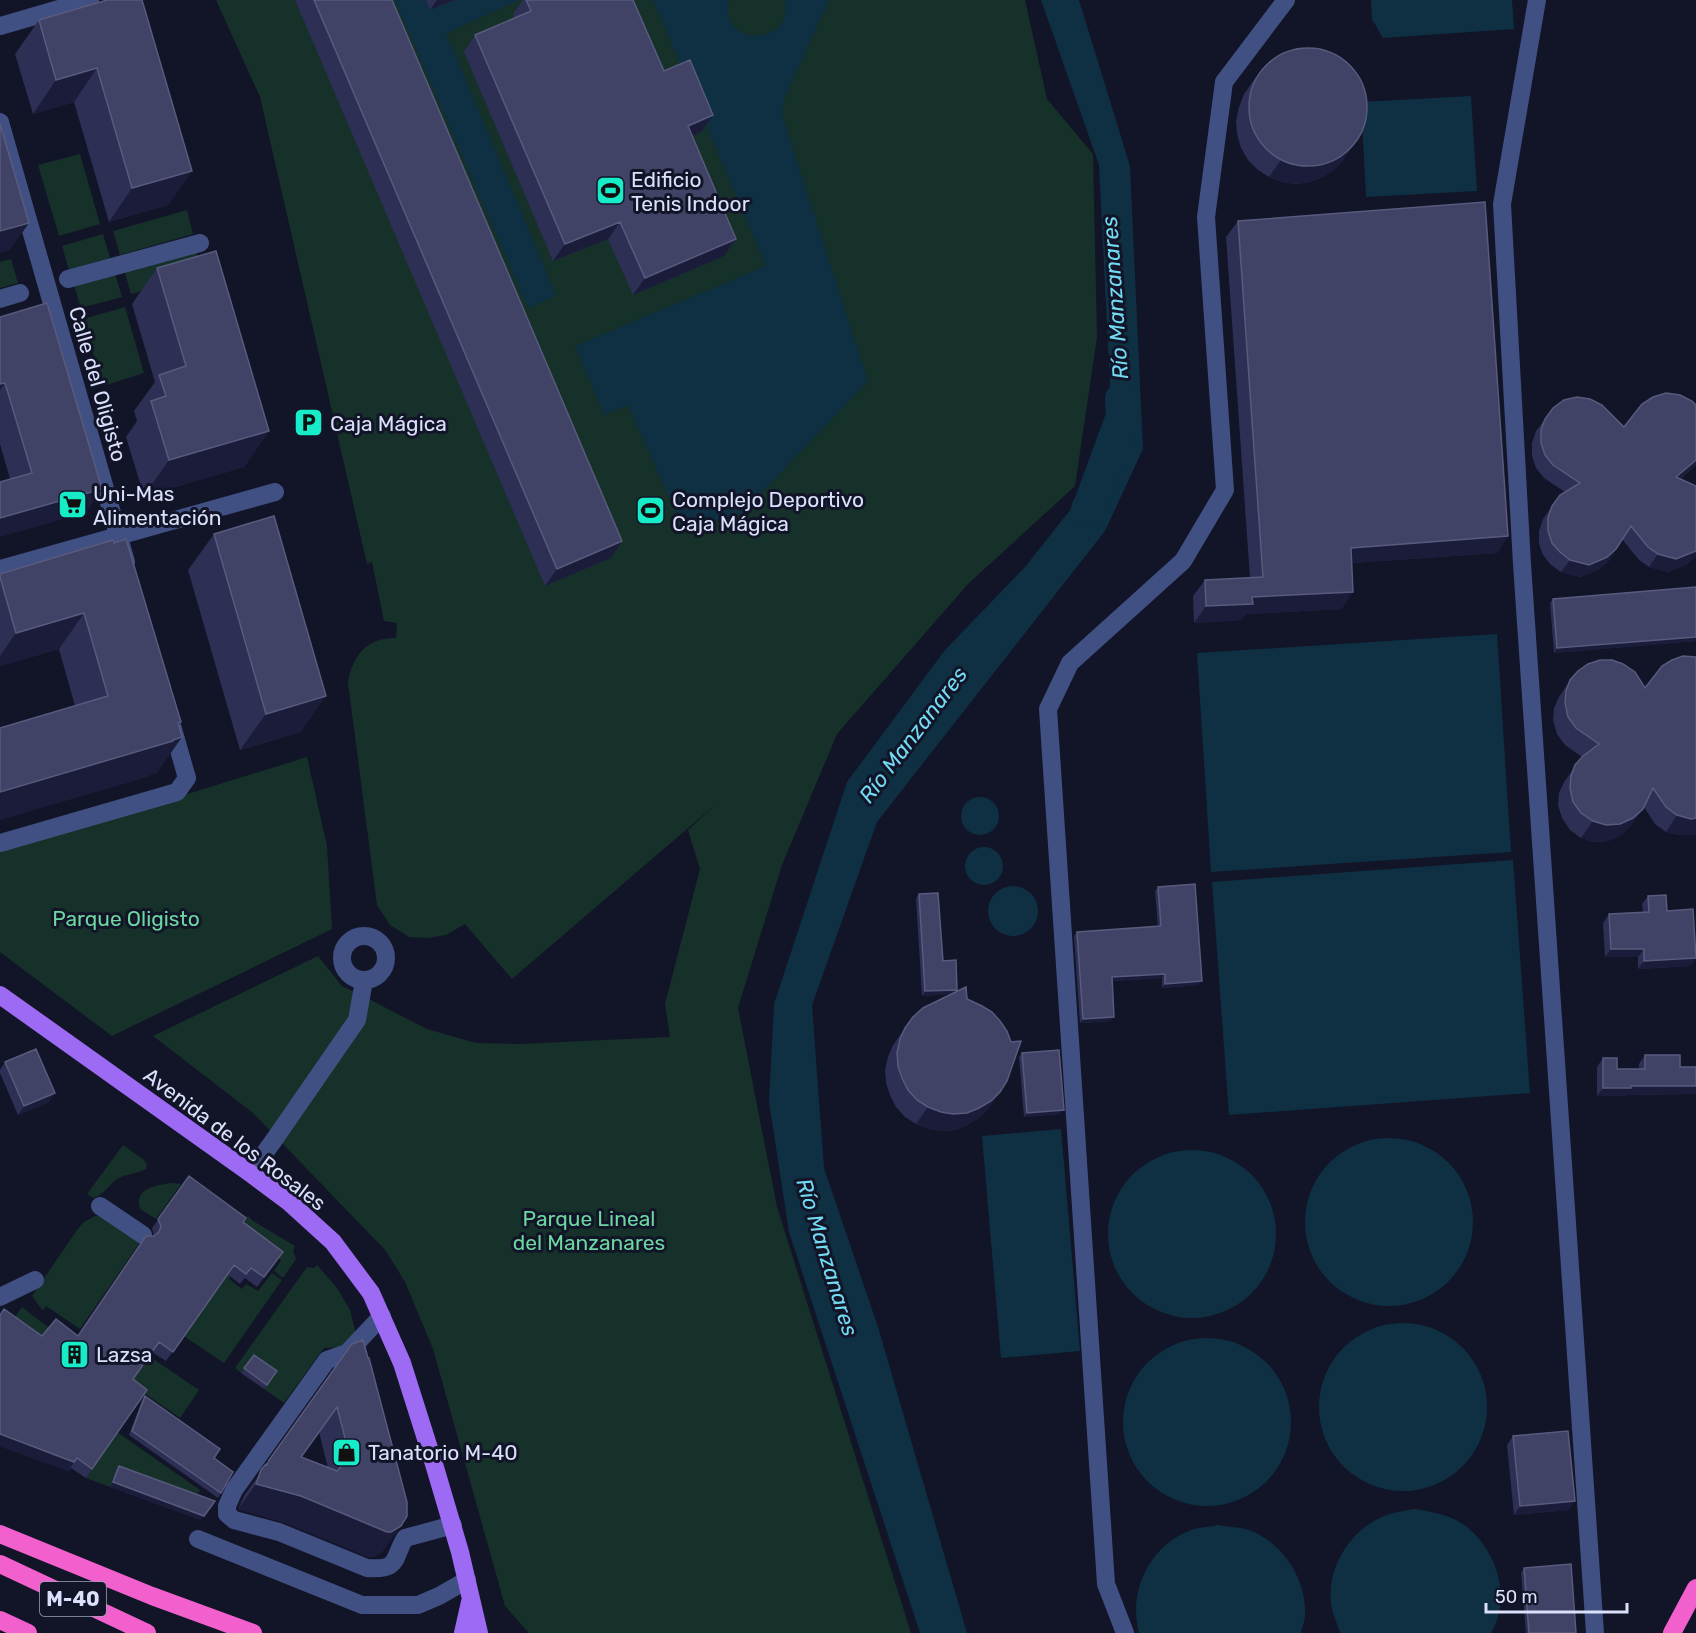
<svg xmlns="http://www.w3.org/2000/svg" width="1696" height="1633" font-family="Rubik,sans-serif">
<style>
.green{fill:#163129}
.water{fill:#0f3043}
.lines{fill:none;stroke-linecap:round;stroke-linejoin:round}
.river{stroke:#0f3043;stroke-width:34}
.minor{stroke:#415082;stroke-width:18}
.major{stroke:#9d6bf3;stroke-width:18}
.highway{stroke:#f260cd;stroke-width:18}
.wall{fill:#2d2f54;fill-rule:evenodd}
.shaded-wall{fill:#1a1c3a}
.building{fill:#404266;stroke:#585b7d;stroke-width:1.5;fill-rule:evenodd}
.labels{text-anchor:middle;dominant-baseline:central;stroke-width:6;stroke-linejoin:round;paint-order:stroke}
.shield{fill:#121427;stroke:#9fa3bc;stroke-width:1.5}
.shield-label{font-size:20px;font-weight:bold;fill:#dbe0fc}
.poi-label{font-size:21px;fill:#dbe0fc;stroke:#121427;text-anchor:start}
.street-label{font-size:21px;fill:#dbe0fc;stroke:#121427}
.park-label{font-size:21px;fill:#6cd7a0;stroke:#121427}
.water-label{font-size:22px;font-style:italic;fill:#72daf3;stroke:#121427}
</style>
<rect width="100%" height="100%" fill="#121427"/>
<path class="green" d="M 216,0 L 1025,0 L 1047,99 L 1093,154 L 1097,337 L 1075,486 L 968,584 L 837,734 L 782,865 L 738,1008 L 777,1207 L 911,1633 L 529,1633 L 505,1606 L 433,1349 L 405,1282 L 386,1251 L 253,1113 L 153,1036 L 318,956 L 342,986 L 363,996 L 427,1029 L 476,1043 L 520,1044 L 670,1037 L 665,1004 L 700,869 L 688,830 L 715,805 L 512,979 L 465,924 L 446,935 L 428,938 L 409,937 L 390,925 L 377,905 L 348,683 C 352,656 367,637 396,638 L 397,623 L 384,621 L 372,562 L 367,564 L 260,97 Z
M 80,154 L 100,224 L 59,236 L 38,165 Z
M 187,210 L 193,234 L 120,255 L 113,231 Z
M 103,234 L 110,258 L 69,270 L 62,246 Z
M 196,249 L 201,274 L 131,294 L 124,270 Z
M 11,259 L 18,283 L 0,288 L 0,262 Z
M 115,273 L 122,297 L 81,308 L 74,285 Z
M 125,307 L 144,373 L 103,386 L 83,319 Z
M 307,757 L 327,846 L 332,929 L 112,1036 L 0,952 L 0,852 Z
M 123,1145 L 144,1160 L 147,1164 L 146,1169 C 137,1174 125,1174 117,1179 C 109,1185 103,1196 93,1198 L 87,1194 Z
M 172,1183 L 181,1184 L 156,1219 L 140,1209 C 134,1188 156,1185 172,1183 Z
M 95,1216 L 105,1216 L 141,1241 L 80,1329 L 46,1306 L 43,1311 L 32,1296 L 77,1230 L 84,1222 Z
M 248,1216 L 253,1221 L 295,1246 L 293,1251 L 296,1259 L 283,1278 L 274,1271 L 281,1260 L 257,1242 L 229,1279 L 242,1289 L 246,1284 L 258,1291 L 272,1273 L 282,1280 L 224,1363 L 184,1336 L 240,1227 Z
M 317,1265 L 337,1288 L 350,1310 L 356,1334 L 344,1347 L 324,1348 L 284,1403 L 264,1389 L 251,1360 L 241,1373 L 235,1368 L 307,1267 L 314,1268 Z
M 22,1307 L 49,1328 L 36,1346 L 9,1325 Z
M 149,1356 L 199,1390 L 180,1418 L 144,1393 L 117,1432 L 200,1490 L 195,1499 L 117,1470 L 110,1487 L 86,1478 L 106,1449 L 91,1438 Z"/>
<path class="water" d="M 395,0 L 426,0 L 430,10 L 454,0 L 520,0 L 446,33 L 556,295 L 528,308 Z
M 653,0 L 729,0 C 716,47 797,48 784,0 L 829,0 L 785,97 L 782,115 L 868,381 L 741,514 L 683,529 L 628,405 L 604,415 L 575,346 L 766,266 Z
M 1041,0 L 1079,0 L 1130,166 L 1143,449 L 1105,531 L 877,822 L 812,1005 L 824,1168 L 878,1327 L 967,1633 L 920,1633 L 789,1232 L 769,1102 L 774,1004 L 847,782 L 945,650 L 1025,567 L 1105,466 L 1113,446 L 1099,165 Z
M 1371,0 L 1512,0 L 1514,29 L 1383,38 L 1372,19 Z
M 1471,96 L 1477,191 L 1366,197 L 1361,102 Z
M 1497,634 L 1511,852 L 1211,872 L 1197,653 Z
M961 816a19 19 0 1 1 38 0a19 19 0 1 1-38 0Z
M965 866a19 19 0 1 1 38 0a19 19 0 1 1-38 0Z
M 1513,860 L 1530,1093 L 1229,1115 L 1212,882 Z
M988 911a25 25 0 1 1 50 0a25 25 0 1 1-50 0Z
M 1061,1129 L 1080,1351 L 1001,1358 L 982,1136 Z
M1305 1222a84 84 0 1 1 168 0a84 84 0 1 1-168 0Z
M1108 1234a84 84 0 1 1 168 0a84 84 0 1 1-168 0Z
M1319 1407a84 84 0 1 1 168 0a84 84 0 1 1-168 0Z
M1123 1422a84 84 0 1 1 168 0a84 84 0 1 1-168 0Z
M 1414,1509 C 1433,1512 1452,1515 1467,1527 C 1497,1551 1512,1599 1491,1633 L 1341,1633 L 1339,1630 C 1336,1621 1332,1612 1331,1603 C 1327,1566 1352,1527 1387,1515 C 1395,1512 1405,1511 1414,1509 Z
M 1218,1525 C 1227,1527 1237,1527 1246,1529 C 1281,1540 1307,1578 1305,1615 C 1305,1621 1302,1627 1301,1633 L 1139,1633 C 1128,1591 1149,1546 1191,1530 C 1199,1527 1209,1527 1218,1525 Z"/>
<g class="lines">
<path class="river" d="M 1088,509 L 1090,506 L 1123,416 L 1122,399"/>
<path class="minor" d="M 1537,0 L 1502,204 L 1522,564 L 1595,1633
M 0,26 L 90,0
M 0,122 L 126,562
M 68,279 L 200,243
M 0,299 L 20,293
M 0,569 L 275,492
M 0,843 L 177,792 L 187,778 L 171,722
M342 958a22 22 0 1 1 44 0a22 22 0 1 1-44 0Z
M 250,1173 L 274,1140 L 357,1020 L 364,981
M 100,1206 L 143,1235
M 0,1297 L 35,1280
M 382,1316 L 347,1353 L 327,1360 L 234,1490 L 227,1506 L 227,1514 L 234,1520 L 279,1532 L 367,1568 C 400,1570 392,1560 405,1538 L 453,1525
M 198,1539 L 362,1605 L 418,1605 L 439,1596 L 467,1580
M 1125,1633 L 1106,1584 L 1048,709 L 1070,663 L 1183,561 L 1225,490 L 1206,217 L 1224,82 L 1286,0"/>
<path class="major" d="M 0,995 L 250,1173 L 289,1202 L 333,1242 L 371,1293 L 402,1363 L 434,1464 L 460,1552 L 479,1633
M 463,1633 L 470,1602"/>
<path class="highway" d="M 0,1534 L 152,1596 L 253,1633
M 0,1564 L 147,1633
M 0,1620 L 28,1633
M 1672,1633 L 1696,1588"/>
</g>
<path class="wall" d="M 107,0 L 192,171 L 168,205 L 109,222 L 74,102 L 33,114 L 15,54 L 39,20 Z
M 295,0 L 392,0 L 622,541 L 611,558 L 545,586 Z
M 426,0 L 454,0 L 430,10 Z
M 523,0 L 633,0 L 664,71 L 701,132 L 692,136 L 724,256 L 633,295 L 608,239 L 553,261 L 464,52 L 475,35 L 515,18 L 513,14 Z
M 1256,77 L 1344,159 L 1335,169 L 1323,177 L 1310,182 L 1296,184 L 1282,182 L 1269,177 L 1258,170 L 1248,160 L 1241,148 L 1237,134 L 1236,121 L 1239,107 L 1244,94 Z
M 1238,221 L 1508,536 L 1497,553 L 1352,563 L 1342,609 L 1246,614 L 1241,620 L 1194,623 L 1193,596 L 1205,580 L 1250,578 L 1226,237 Z
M 157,268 L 269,431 L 244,467 L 144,496 L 126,437 L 137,421 L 134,411 L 155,382 L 132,304 Z
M 0,317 L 102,489 L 85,513 L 10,479 L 0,444 Z
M 1696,405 L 1696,465 L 1680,479 L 1696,486 L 1696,556 L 1686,565 L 1668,572 L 1649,567 L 1639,560 L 1622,539 L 1608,562 L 1598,570 L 1580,577 L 1561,572 L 1551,565 L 1543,555 L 1539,544 L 1539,531 L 1543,519 L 1552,506 L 1565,492 L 1544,478 L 1536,468 L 1532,456 L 1532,443 L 1536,431 L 1545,419 L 1624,427 Z
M 214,534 L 301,732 L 240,750 L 188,570 Z
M 113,540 L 179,725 L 157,773 L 149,775 L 148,777 L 75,706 L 59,649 L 0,666 L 0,574 Z
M 1696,587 L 1696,641 L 1554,653 L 1550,603 L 1553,599 Z
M 1696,657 L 1696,833 L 1693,835 L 1679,835 L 1666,832 L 1655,824 L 1644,807 L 1631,825 L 1621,835 L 1608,841 L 1594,842 L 1581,838 L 1570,830 L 1562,818 L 1558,805 L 1559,793 L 1564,782 L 1582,757 L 1565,745 L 1557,734 L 1553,720 L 1554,708 L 1559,697 L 1570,680 L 1645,688 Z
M 1158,887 L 1199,985 L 1162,988 L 1162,978 L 1112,981 L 1111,1021 L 1080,1023 L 1074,936 L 1077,932 L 1158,927 L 1155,891 Z
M 919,894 L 943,961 L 957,990 L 955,992 L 967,999 L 1000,1092 L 988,1109 L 979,1118 L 967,1125 L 955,1130 L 942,1131 L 929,1129 L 916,1124 L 905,1117 L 896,1107 L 890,1095 L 886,1083 L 885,1070 L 888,1057 L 893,1045 L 913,1017 L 951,994 L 922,996 L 916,898 Z
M 1648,896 L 1667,911 L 1696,958 L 1690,966 L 1638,969 L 1638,957 L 1605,957 L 1603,923 L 1609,914 L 1643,912 L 1642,904 Z
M 1022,1053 L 1060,1114 L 1024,1117 L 1019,1057 Z
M 1645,1055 L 1680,1067 L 1696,1067 L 1696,1094 L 1626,1095 L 1625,1096 L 1597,1096 L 1597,1067 L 1603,1058 L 1617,1069 L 1639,1069 L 1639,1064 Z
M 5,1062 L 49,1102 L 18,1115 L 0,1073 L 0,1070 Z
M 189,1176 L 243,1222 L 283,1252 L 257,1287 L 245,1278 L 240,1284 L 227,1274 L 166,1361 L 152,1352 L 133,1379 L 147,1390 L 86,1478 L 71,1468 L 68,1471 L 0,1446 L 0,1315 L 42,1336 L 78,1336 L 154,1236 L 152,1228 Z
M 352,1344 L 383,1551 L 374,1557 L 369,1557 L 283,1522 L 238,1509 L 244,1496 ZM 319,1432 L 328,1468 L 301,1457 Z
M 254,1355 L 277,1371 L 264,1389 L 241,1373 Z
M 145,1396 L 214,1458 L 221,1493 L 218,1498 L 129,1435 L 142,1400 Z
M 1513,1436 L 1569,1510 L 1514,1515 L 1507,1445 Z
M 119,1466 L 201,1520 L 110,1487 L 116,1470 Z
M 1524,1568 L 1576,1633 L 1526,1633 L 1521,1573 Z"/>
<path class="shaded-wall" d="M 437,0 L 454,0 L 430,10 Z
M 97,68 L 74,102 L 33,114 L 56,80 Z
M 713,115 L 701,132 L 676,143 L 688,126 Z
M 1356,142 L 1344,159 L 1335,169 L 1323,177 L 1310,182 L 1296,184 L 1282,182 L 1269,177 L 1281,160 Z
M 192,171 L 168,205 L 109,222 L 132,188 Z
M 620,222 L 608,239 L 553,261 L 565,244 Z
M 29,223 L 10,250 L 0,253 L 0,231 Z
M 736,239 L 724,256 L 633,295 L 645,278 Z
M 5,383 L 0,390 L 0,384 Z
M 269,431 L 244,467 L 144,496 L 169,460 Z
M 1696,460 L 1696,465 L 1667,489 L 1676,477 Z
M 102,489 L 85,513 L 0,537 L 0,518 Z
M 1508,536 L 1497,553 L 1339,564 L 1351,548 Z
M 622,541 L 611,558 L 545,586 L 557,569 Z
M 1616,549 L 1608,562 L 1598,570 L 1580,577 L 1561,572 L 1570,560 Z
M 1696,551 L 1696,557 L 1686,565 L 1668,572 L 1649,567 L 1658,554 Z
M 1353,592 L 1342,609 L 1246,614 L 1241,620 L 1194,623 L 1206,606 L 1252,597 Z
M 84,613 L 59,649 L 0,666 L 0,656 L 16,633 Z
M 1696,637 L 1696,641 L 1554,653 L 1557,648 Z
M 326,696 L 301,732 L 240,750 L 266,714 Z
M 181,722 L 167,743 L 173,740 L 182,737 L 157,773 L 149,775 L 148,777 L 0,820 L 0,792 Z
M 1643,809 L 1631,825 L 1621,835 L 1608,841 L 1594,842 L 1581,838 L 1593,821 Z
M 1677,815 L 1696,818 L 1696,833 L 1693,835 L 1679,835 L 1666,832 Z
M 1611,949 L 1644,949 L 1638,957 L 1605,957 Z
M 1696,958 L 1690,966 L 1638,969 L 1644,961 Z
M 1165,974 L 1162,978 L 1109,981 L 1112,977 Z
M 1202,981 L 1199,985 L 1162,988 L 1165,984 Z
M 957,990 L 954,994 L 922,996 L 925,991 Z
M 1114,1017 L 1111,1021 L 1080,1023 L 1083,1019 Z
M 1631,1086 L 1696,1086 L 1696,1094 L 1626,1095 L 1625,1096 L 1597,1096 L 1603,1088 Z
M 1000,1092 L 988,1109 L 979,1118 L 967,1125 L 955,1130 L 942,1131 L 929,1129 L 916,1124 L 928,1107 Z
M 55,1093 L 49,1102 L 18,1115 L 24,1106 Z
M 1064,1110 L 1060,1114 L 1024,1117 L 1027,1113 Z
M 0,1434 L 77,1458 L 68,1471 L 0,1446 Z
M 113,1482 L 215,1501 L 201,1520 L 110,1487 Z
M 256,1484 L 401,1526 L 383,1551 L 374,1557 L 369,1557 L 283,1522 L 238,1509 Z
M 1575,1501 L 1569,1510 L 1514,1515 L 1520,1506 Z"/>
<path class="building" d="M 107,0 L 142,0 L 192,171 L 132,188 L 97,68 L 56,80 L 39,20 Z
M 314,0 L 392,0 L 622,541 L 557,569 Z
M 526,0 L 633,0 L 664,71 L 690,60 L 713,115 L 688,126 L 736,239 L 645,278 L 620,222 L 565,244 L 475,35 L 531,11 Z
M1249 107a59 59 0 1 1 118 0a59 59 0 1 1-118 0Z
M 0,124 L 29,223 L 0,231 Z
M 1485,202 L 1508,536 L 1351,548 L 1353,592 L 1252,597 L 1253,604 L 1206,606 L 1205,580 L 1263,577 L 1238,221 Z
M 216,251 L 269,431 L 169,460 L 151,401 L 166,396 L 159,375 L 186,366 L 157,268 Z
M 47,303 L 102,489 L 0,518 L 0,482 L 32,473 L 5,383 L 0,384 L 0,317 Z
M 1666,393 L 1680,395 L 1692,401 L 1696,405 L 1696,460 L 1676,477 L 1696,486 L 1696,551 L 1676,559 L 1658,554 L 1648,547 L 1631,526 L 1616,549 L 1607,557 L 1589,565 L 1570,560 L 1560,552 L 1552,543 L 1548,531 L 1548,518 L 1552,506 L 1560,495 L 1580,483 L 1553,465 L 1545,455 L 1541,443 L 1541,430 L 1545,419 L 1553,408 L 1564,400 L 1577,397 L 1590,399 L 1602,405 L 1624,427 L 1642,404 L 1653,397 Z
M 274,516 L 326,696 L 266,714 L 214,534 Z
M 126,539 L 181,722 L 178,723 L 182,737 L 173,740 L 173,741 L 0,792 L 0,728 L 108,696 L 84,613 L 16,633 L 0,577 L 0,574 L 113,540 L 114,543 Z
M 1696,587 L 1696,637 L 1557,648 L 1553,599 Z
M 1683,656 L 1696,657 L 1696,818 L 1691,819 L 1677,815 L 1666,807 L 1653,788 L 1643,809 L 1633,818 L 1620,824 L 1606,825 L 1593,821 L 1581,813 L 1573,802 L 1570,788 L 1571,776 L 1575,765 L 1583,756 L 1599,744 L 1576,728 L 1568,717 L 1565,703 L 1566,691 L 1570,680 L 1578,671 L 1588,664 L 1600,660 L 1612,660 L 1623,664 L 1635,672 L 1645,688 L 1662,666 L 1672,660 Z
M 1195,884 L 1202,981 L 1165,984 L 1165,974 L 1112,977 L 1114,1017 L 1083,1019 L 1077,932 L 1161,926 L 1158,887 Z
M 938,893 L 943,961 L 956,960 L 957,990 L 925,991 L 919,894 Z
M 1666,895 L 1667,911 L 1693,909 L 1696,958 L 1644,961 L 1644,949 L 1611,949 L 1609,914 L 1649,912 L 1648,896 Z
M 966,987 L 967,999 L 982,1006 L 992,1012 L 1000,1021 L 1007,1031 L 1011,1042 L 1021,1041 L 1007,1081 L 1000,1092 L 991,1101 L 979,1108 L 967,1113 L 953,1114 L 941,1112 L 928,1107 L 917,1100 L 908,1090 L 902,1078 L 898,1066 L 897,1053 L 900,1039 L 905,1028 L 913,1017 L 923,1008 Z
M 36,1049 L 55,1093 L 24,1106 L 5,1062 Z
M 1059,1050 L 1064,1110 L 1027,1113 L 1022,1053 Z
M 1645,1055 L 1680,1055 L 1680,1067 L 1696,1067 L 1696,1086 L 1631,1086 L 1631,1088 L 1603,1088 L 1603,1058 L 1617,1058 L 1617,1069 L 1645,1069 Z
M 189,1176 L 246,1218 L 243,1222 L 283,1252 L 264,1277 L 251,1268 L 246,1274 L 234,1265 L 173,1352 L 159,1342 L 133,1379 L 147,1390 L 92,1469 L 77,1458 L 74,1462 L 0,1434 L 0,1315 L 4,1309 L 42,1336 L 56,1319 L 78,1336 L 146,1236 L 154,1236 L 159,1232 L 161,1226 L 158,1219 Z
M 363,1340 L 368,1358 L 369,1358 L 407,1502 L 407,1516 L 401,1526 L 391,1532 L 387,1532 L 301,1496 L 256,1484 L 261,1470 L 266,1464 L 267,1465 L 269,1460 L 352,1344 ZM 337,1407 L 350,1457 L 337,1471 L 301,1457 Z
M 254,1355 L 277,1371 L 267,1385 L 244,1368 Z
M 145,1396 L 220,1449 L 214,1458 L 233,1472 L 221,1493 L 132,1431 Z
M 1568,1431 L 1575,1501 L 1520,1506 L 1513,1436 Z
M 119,1466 L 215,1501 L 204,1516 L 113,1482 Z
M 1571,1564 L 1576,1633 L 1529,1633 L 1524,1568 Z"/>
<defs>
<symbol id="stadium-square" viewBox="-11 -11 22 22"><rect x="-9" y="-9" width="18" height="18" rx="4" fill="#17ecc9" stroke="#121427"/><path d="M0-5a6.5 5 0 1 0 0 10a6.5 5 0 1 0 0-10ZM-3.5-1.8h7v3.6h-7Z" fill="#111"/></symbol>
<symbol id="parking-square" viewBox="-11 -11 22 22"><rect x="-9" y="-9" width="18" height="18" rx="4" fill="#17ecc9" stroke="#121427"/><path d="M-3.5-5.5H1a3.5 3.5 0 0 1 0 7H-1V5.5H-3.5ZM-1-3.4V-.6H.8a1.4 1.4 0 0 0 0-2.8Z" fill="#111"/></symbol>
<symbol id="supermarket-square" viewBox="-11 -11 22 22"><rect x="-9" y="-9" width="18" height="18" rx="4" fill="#17ecc9" stroke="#121427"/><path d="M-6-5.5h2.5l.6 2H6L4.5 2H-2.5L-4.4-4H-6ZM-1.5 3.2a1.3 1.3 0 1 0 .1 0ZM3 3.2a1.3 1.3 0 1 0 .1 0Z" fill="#111"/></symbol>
<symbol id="building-square" viewBox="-11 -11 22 22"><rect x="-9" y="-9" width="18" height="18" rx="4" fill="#17ecc9" stroke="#121427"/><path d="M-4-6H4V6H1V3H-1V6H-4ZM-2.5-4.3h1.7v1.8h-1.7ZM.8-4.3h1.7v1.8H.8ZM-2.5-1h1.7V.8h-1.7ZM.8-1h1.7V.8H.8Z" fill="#111"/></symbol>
<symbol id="shop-square" viewBox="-11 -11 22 22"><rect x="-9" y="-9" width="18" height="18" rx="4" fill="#17ecc9" stroke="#121427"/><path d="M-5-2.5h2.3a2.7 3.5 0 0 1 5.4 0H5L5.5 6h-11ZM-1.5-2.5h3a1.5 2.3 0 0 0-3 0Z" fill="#111"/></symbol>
</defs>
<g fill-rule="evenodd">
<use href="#stadium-square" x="594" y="174" width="33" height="33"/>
<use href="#parking-square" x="292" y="406" width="33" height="33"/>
<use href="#supermarket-square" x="56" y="488" width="33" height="33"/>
<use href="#stadium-square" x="634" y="494" width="33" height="33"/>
<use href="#building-square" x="58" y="1338" width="33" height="33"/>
<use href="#shop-square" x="330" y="1436" width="33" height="33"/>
</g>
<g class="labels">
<rect class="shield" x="40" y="1582" width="66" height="34" rx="4.5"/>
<g class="shield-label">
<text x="73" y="1599">M-40</text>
</g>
<g class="poi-label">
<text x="631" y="179">Edificio<tspan x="631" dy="24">Tenis Indoor</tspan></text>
<text x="330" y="423">Caja Mágica</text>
<text x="93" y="493">Uni-Mas<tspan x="93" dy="24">Alimentación</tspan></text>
<text x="672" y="499">Complejo Deportivo<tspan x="672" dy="24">Caja Mágica</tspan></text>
<text x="96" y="1354">Lazsa</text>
<text x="368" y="1452">Tanatorio M-40</text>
</g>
<g class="street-label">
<text transform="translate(98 384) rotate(74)">Calle del Oligisto</text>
<text transform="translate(235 1139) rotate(37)">Avenida de los Rosales</text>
</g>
<g class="park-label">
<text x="126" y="918">Parque Oligisto</text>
<text x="589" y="1218">Parque Lineal<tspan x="589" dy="24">del Manzanares</tspan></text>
</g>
<g class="water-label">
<text transform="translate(1115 298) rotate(-94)">Río Manzanares</text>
<text transform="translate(913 735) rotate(-53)">Río Manzanares</text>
<text transform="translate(827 1257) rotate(73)">Río Manzanares</text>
</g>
</g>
<path d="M1486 1603v9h141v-9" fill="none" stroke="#dbe0fc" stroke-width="3"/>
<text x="1495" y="1603" font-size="18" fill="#dbe0fc" stroke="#121427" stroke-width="4.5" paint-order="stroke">50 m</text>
</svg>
